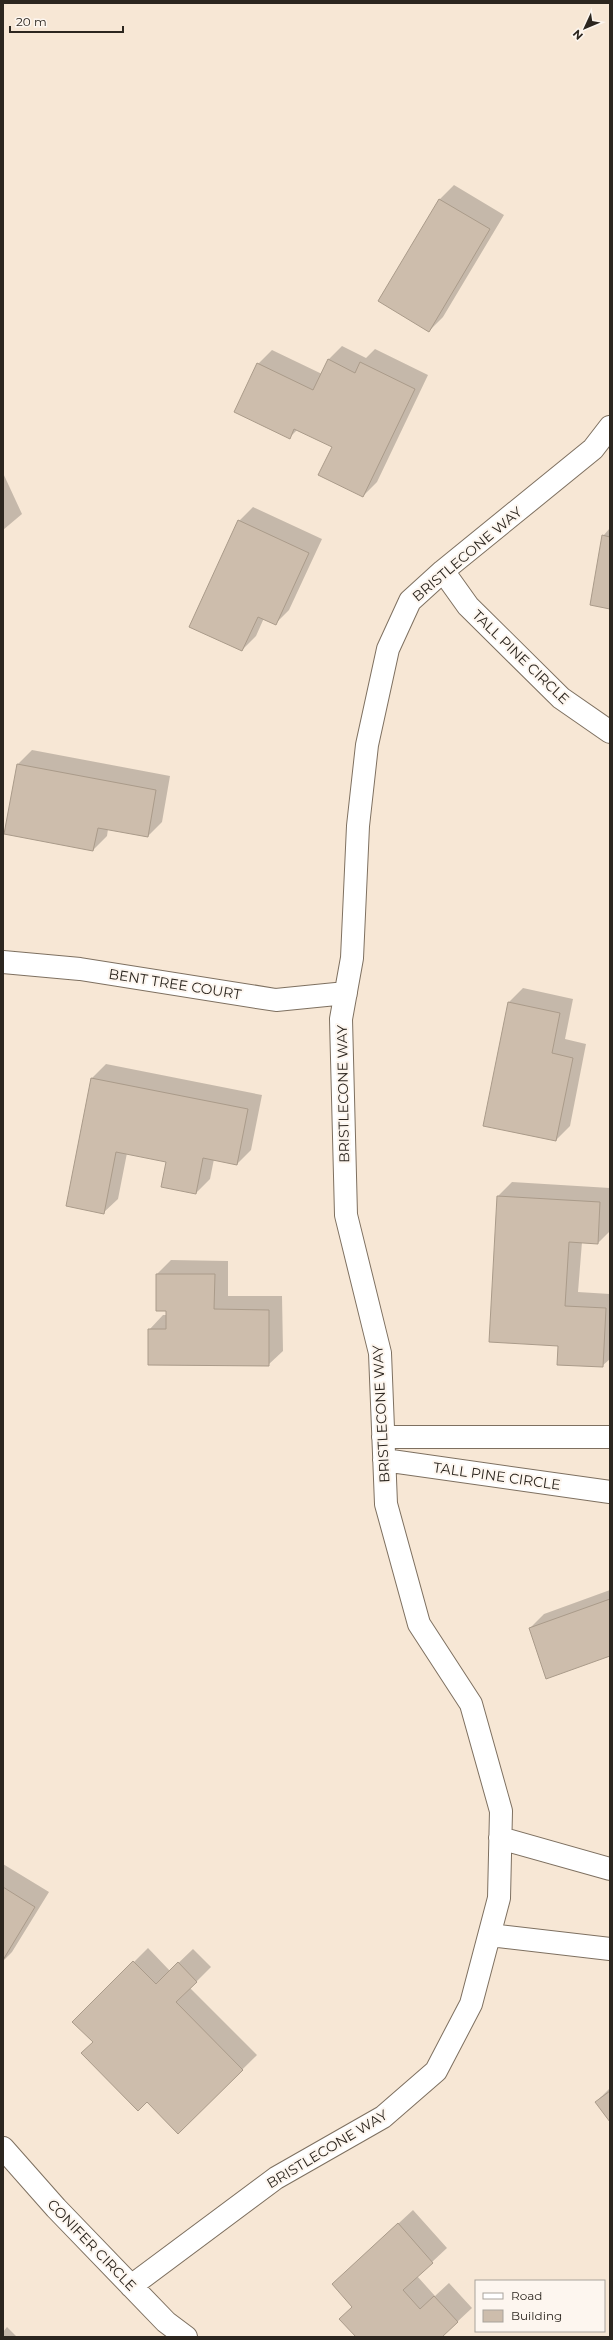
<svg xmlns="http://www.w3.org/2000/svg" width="613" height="2340" font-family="Montserrat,sans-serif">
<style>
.shadow{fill:#0003}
.building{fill:#cdbdac;stroke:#aa9b8a}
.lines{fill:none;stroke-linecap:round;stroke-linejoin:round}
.street-casing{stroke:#7e7060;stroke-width:24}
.street{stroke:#fff;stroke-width:22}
.labels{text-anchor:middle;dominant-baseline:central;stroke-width:4;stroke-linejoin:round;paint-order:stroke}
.street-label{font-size:14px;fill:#2c261f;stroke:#fdf6ef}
</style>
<rect width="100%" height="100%" fill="#f7e7d5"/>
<path class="shadow" d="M 454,185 L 504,215 L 443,317 L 429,331 L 380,301 L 440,199 Z
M 342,346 L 366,358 L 375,349 L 428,375 L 377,482 L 363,496 L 333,446 L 298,429 L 289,438 L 258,364 L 272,350 L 322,374 L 328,360 Z
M 3,473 L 22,514 L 3,530 Z
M 253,507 L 322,539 L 289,610 L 275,624 L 264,618 L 256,636 L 242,650 L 239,521 Z
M 610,528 L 610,608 L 603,536 Z
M 32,750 L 170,776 L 162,822 L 148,836 L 108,829 L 107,836 L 93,850 L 18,764 Z
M 523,988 L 573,999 L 565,1039 L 586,1044 L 570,1126 L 556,1140 L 484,1125 L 509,1002 Z
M 106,1064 L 262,1095 L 251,1150 L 237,1164 L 214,1159 L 210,1179 L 196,1193 L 167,1161 L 127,1153 L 118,1199 L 103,1213 L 67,1205 L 92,1078 Z
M 512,1182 L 610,1188 L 610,1231 L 598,1243 L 582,1242 L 578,1292 L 610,1294 L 610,1359 L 602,1366 L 559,1345 L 498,1196 Z
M 171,1260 L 228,1261 L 228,1296 L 282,1296 L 283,1351 L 268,1365 L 149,1330 L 163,1315 L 167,1315 L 167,1310 L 157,1310 L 157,1274 Z
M 610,1590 L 610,1655 L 530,1628 L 544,1614 Z
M 3,1864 L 49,1892 L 12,1952 L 3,1961 Z
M 148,1948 L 170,1971 L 193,1949 L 211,1967 L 190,1988 L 257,2055 L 178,2133 L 74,2022 Z
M 610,2088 L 610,2120 L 596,2102 Z
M 413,2210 L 447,2248 L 417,2276 L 435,2296 L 449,2283 L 472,2308 L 441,2337 L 357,2337 L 353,2307 L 333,2284 Z
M 7,2327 L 17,2337 L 3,2337 L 3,2332 Z"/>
<path class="building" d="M 439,199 L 490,229 L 429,332 L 378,301 Z
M 328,359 L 355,373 L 360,362 L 415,389 L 363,497 L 318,475 L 332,447 L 294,429 L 290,439 L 234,412 L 257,363 L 313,390 Z
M 238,520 L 309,553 L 276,625 L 258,617 L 242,651 L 189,627 Z
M 602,535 L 610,537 L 610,609 L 590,605 Z
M 17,764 L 156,790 L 148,837 L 98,828 L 93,851 L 4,834 Z
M 508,1002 L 560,1013 L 552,1053 L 573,1058 L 556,1141 L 483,1126 Z
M 91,1078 L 248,1109 L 237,1165 L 203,1158 L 196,1194 L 161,1187 L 166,1162 L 116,1152 L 104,1214 L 66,1206 Z
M 497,1196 L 600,1202 L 598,1244 L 569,1242 L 565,1306 L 606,1308 L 603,1367 L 557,1365 L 558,1346 L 489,1342 Z
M 156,1274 L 215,1274 L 214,1309 L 269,1310 L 269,1366 L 148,1365 L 148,1329 L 166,1329 L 166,1311 L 156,1311 Z
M 610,1599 L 610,1656 L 546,1679 L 529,1628 Z
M 3,1887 L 35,1907 L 3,1960 Z
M 133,1961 L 156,1984 L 178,1962 L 197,1982 L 176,2002 L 243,2070 L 178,2134 L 147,2102 L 138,2111 L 81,2053 L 93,2042 L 72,2022 Z
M 610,2091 L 610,2122 L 595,2102 Z
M 398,2223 L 433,2263 L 403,2290 L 420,2309 L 434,2296 L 458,2322 L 442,2337 L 356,2337 L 339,2319 L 352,2307 L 332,2284 Z"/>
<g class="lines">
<defs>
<path id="street" d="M 443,571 L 468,606 L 561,698 L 610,732
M 3,962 L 80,969 L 276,1000 L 346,993
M 383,1437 L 610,1437
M 384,1460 L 610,1492
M 500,1838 L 610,1869
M 490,1935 L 610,1949
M 3,2148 L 56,2208 L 166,2322 L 186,2337
M 131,2286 L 276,2178 L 383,2117 L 436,2071 L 471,2004 L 499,1898 L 501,1811 L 471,1704 L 419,1624 L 386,1504 L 380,1353 L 346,1215 L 341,1019 L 352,958 L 358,826 L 367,745 L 388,649 L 410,601 L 443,571 L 593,449 L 610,427"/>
</defs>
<use href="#street" class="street-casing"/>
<use href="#street" class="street"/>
</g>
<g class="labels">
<g class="street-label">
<text transform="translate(467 554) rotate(-40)">BRISTLECONE WAY</text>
<text transform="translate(521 657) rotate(44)">TALL PINE CIRCLE</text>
<text transform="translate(175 984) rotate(9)">BENT TREE COURT</text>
<text transform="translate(343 1094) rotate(-91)">BRISTLECONE WAY</text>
<text transform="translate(381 1414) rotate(-93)">BRISTLECONE WAY</text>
<text transform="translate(497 1476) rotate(8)">TALL PINE CIRCLE</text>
<text transform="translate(327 2149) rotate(-31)">BRISTLECONE WAY</text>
<text transform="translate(92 2245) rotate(46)">CONIFER CIRCLE</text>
</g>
</g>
<rect width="613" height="2340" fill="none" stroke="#2c261f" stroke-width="8"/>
<rect x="475" y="2280" width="130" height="52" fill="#fdf6ef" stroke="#a9a39c"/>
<rect x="483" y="2293" width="20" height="6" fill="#ffffff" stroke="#a9a39c"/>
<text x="511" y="2300" font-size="12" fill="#2c261f">Road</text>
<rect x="483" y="2310" width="20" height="12" fill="#cdbdac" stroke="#a9a39c"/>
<text x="511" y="2320" font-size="12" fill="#2c261f">Building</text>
<g transform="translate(585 28) rotate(226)" stroke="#fdf6ef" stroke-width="3" paint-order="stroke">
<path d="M0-3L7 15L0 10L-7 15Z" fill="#2c261f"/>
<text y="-6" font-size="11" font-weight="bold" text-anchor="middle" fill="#2c261f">N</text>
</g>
<path d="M10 26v6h113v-6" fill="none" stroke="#2c261f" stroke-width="2"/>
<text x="16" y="26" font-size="12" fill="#2c261f" stroke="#fdf6ef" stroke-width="3" paint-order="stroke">20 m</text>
</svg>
